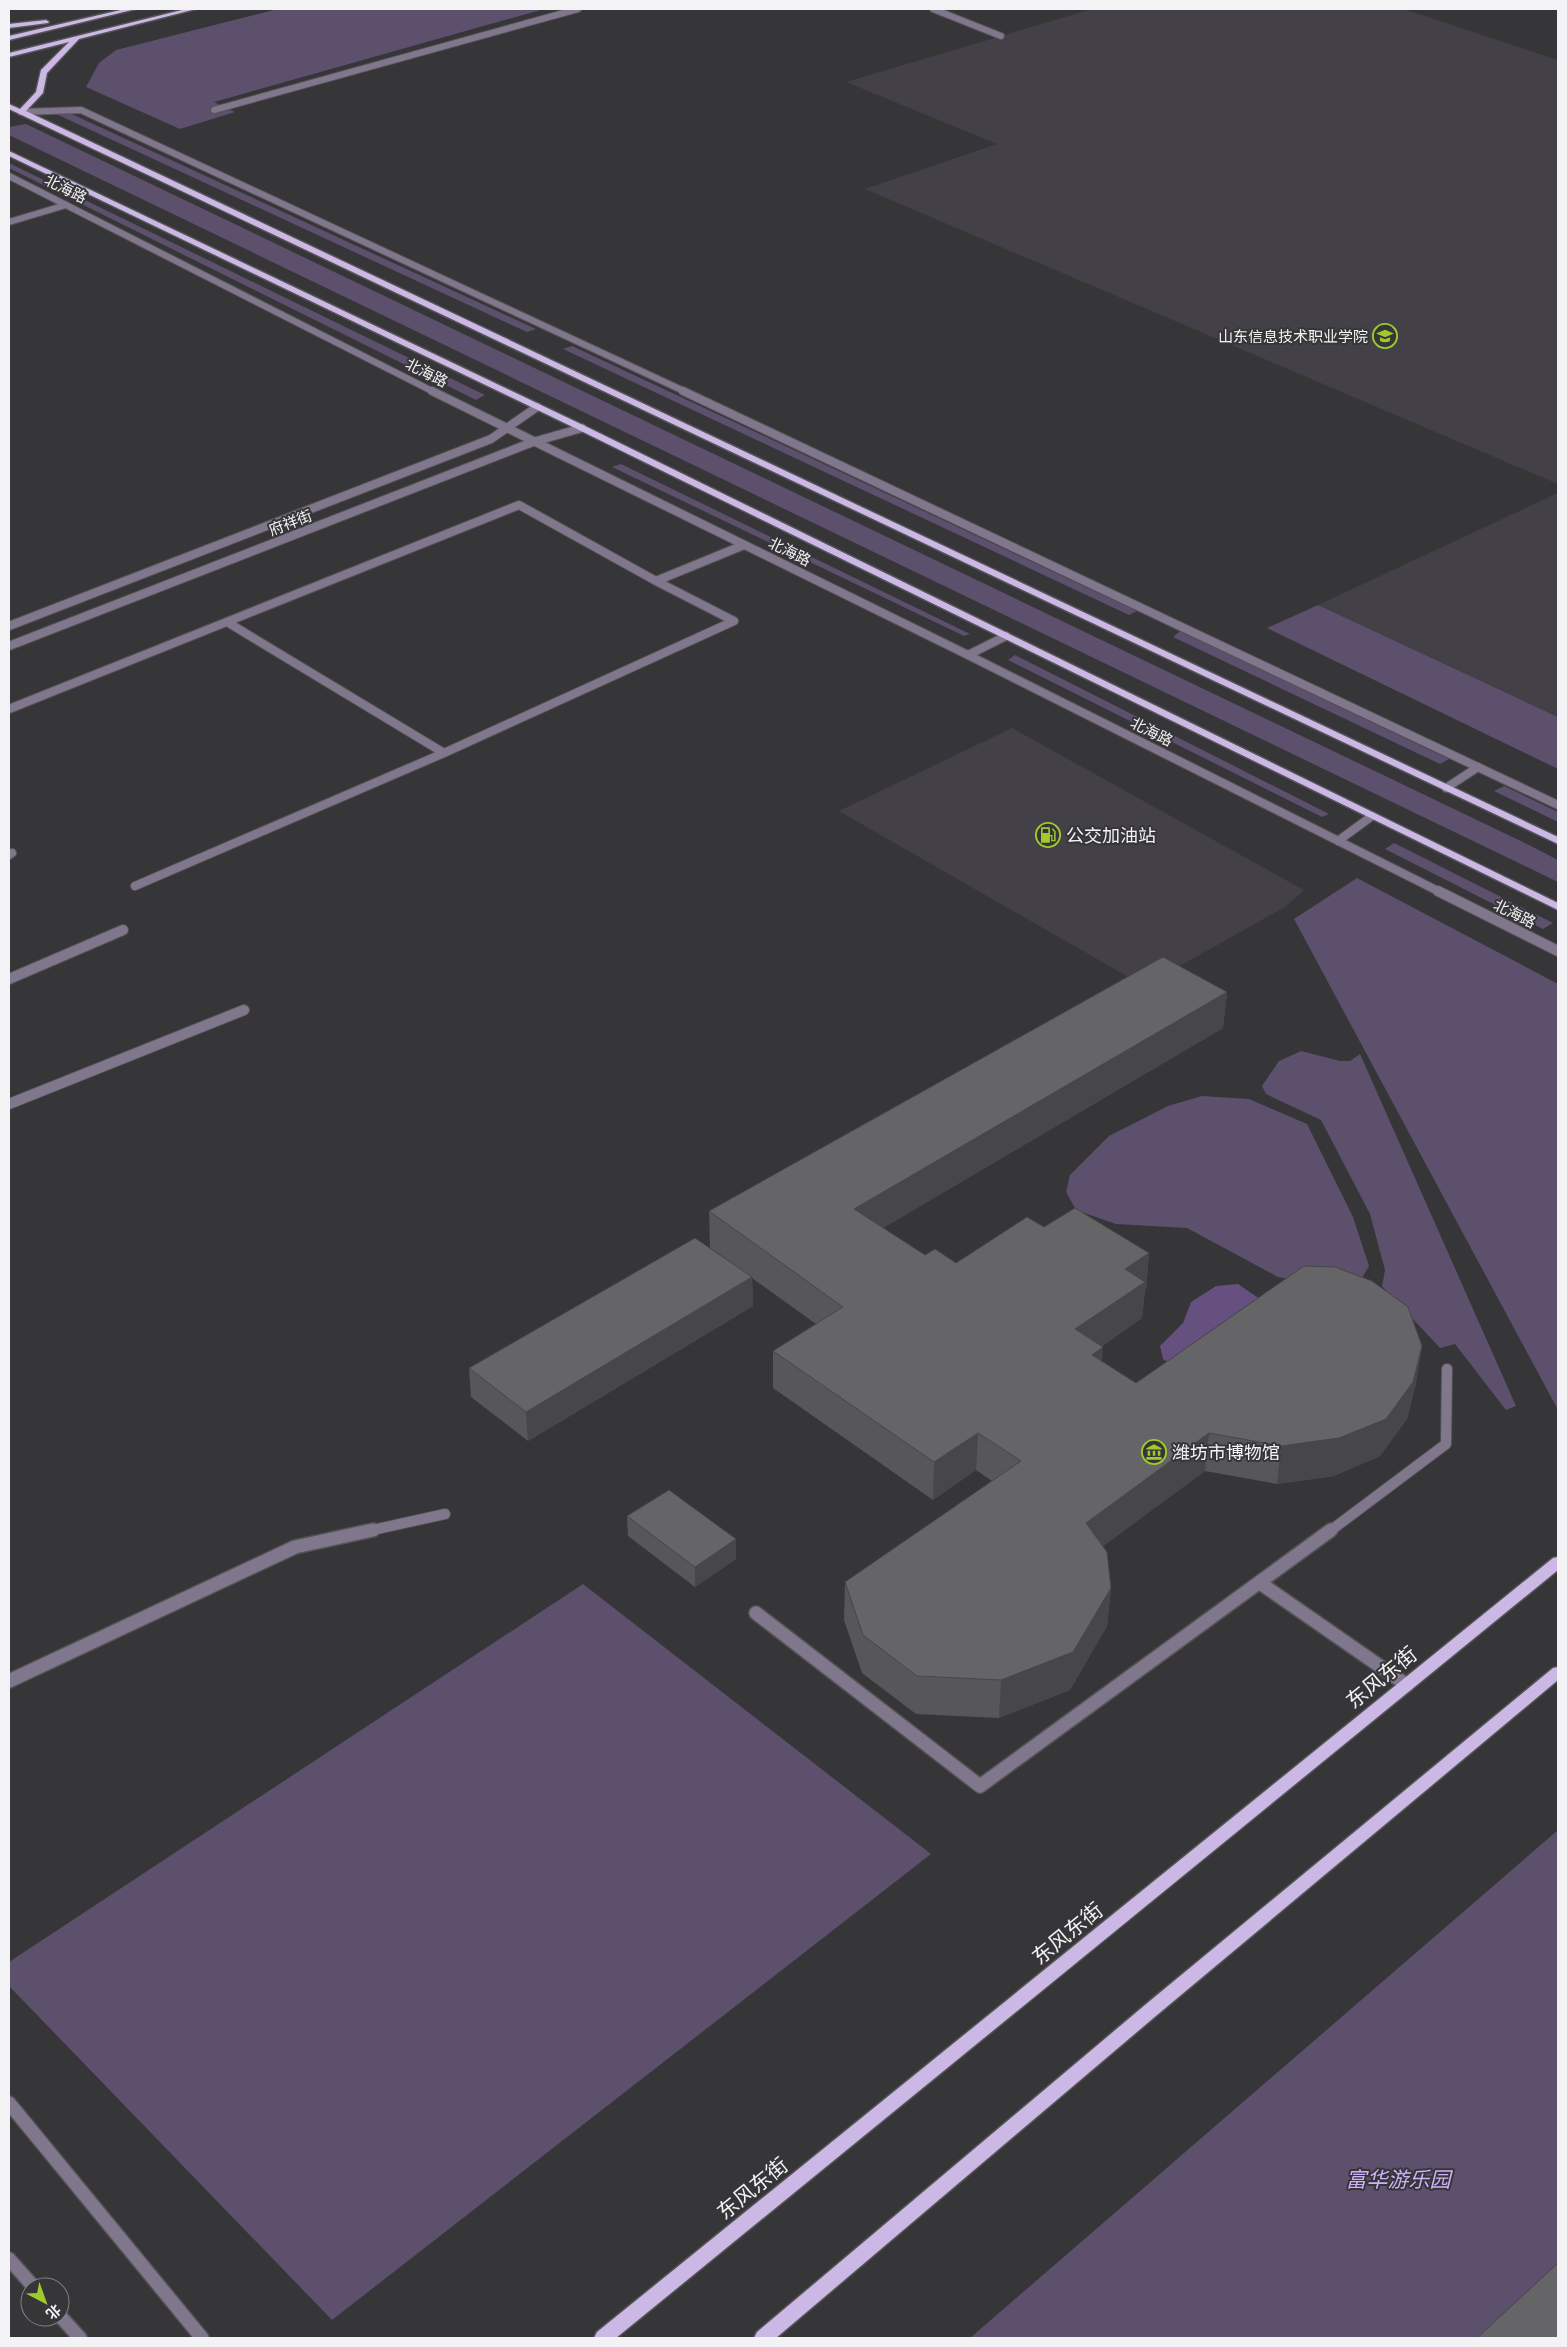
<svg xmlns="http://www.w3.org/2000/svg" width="1567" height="2347" font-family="'PT Serif','Noto Sans SC',serif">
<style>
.built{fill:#434047}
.green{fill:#5c506d}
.water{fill:#65507f}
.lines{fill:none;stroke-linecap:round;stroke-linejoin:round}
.service-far3-casing{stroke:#545356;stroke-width:8}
.service-far2-casing{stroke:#545356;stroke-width:10}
.service-far1-casing{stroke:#545356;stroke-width:12}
.service-casing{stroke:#545356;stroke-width:16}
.minor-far2-casing{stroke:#545356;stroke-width:8}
.minor-far1-casing{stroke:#545356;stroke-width:12}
.minor-casing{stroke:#545356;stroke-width:16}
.tertiary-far2-casing{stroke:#545356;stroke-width:8}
.tertiary-far1-casing{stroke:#545356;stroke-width:10}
.tertiary-casing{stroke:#545356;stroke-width:12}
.primary-casing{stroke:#545356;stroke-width:3}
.service-far3{stroke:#80778d;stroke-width:6}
.service-far2{stroke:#80778d;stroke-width:8}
.service-far1{stroke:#80778d;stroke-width:10}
.service{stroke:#80778d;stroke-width:13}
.minor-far2{stroke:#80778d;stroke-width:6}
.minor-far1{stroke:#80778d;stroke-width:10}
.minor{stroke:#80778d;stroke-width:13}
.tertiary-far2{stroke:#80778d;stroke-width:6}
.tertiary-far1{stroke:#80778d;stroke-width:8}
.tertiary{stroke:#80778d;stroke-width:10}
.primary{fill:#cbb8e4;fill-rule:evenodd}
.wall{fill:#575659}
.shaded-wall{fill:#474648}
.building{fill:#656467;stroke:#474648}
.labels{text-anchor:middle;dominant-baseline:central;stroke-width:4;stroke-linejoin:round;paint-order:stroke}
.far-street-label{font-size:15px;fill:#f3f2f4;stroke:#363538}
.far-poi-label{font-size:15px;fill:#f3f2f4;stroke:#363538;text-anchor:end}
.poi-label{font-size:18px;fill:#f3f2f4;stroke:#363538;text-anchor:start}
.near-street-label{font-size:21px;fill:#f3f2f4;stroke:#363538}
.near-park-label{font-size:21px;font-style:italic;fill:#d0b0fa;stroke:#363538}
</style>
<rect width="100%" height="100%" fill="#363538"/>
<path class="built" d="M 1092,9 L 1404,9 L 1558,60 L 1558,484 L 865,189 L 997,144 L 846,82 Z
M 1558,493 L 1558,717 L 1318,605 Z
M 1012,728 L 1304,890 L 1285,907 L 1144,986 L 839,811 Z"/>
<path class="green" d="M 278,9 L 544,9 L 214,102 L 235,112 L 180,129 L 86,87 L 99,63 L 116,50 Z
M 63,110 L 536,329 L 527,332 L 54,113 Z
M 26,124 L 1529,845 L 1558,860 L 1558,882 L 9,135 L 9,127 Z
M 9,163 L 485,395 L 476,400 L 9,168 Z
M 572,346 L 1137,611 L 1129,615 L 563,349 Z
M 621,464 L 970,634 L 964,636 L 612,467 Z
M 1318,605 L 1558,717 L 1558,769 L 1267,628 Z
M 1180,631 L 1449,759 L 1440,764 L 1173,637 Z
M 1015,655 L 1329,814 L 1322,817 L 1008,660 Z
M 1504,786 L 1558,812 L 1558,822 L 1494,791 Z
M 1394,843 L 1553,923 L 1543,929 L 1385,849 Z
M 1357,878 L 1558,984 L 1558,1410 L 1294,919 Z
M 1301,1051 L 1340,1061 L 1350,1061 L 1360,1054 L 1516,1406 L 1506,1410 L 1455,1344 L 1440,1348 L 1382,1286 L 1385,1270 L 1370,1214 L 1321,1120 L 1266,1094 L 1262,1086 L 1279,1061 Z
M 1202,1096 L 1249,1099 L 1307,1124 L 1353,1217 L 1369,1266 L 1359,1283 L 1332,1287 L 1278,1277 L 1187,1228 L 1116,1224 L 1076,1210 L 1066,1192 L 1070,1175 L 1109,1136 L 1168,1106 Z
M 583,1584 L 931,1854 L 332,2320 L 9,1986 L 9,1962 Z
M 1558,1830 L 1558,2338 L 970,2338 Z"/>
<path class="water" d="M 1238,1284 L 1279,1312 L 1177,1368 L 1163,1359 L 1160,1346 L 1183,1323 L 1191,1302 L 1216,1286 Z"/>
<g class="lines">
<defs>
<path id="service-far3" d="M 9,222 L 66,205"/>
<path id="service-far2" d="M 227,622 L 444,753 L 734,621 L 656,581
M 9,709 L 519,505 L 656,581 L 744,545
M 9,855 L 12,853
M 135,886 L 444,753"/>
<path id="service-far1" d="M 9,979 L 123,930
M 9,1104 L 244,1010
M 1330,1531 L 1446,1444 L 1447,1369"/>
<path id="service" d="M 1260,1583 L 1407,1685
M 756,1613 L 980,1786 L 1331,1530"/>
<path id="minor-far2" d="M 933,9 L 1001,36
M 214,110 L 578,9"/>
<path id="minor-far1" d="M 368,1531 L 445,1514"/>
<path id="minor" d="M 9,1681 L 295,1547 L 373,1530
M 9,2103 L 202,2338
M 9,2259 L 34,2287
M 60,2316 L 80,2338"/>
<path id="tertiary-far2" d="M 21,112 L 81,110 L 686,392
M 9,176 L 434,392"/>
<path id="tertiary-far1" d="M 432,391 L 968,655 L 1440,892
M 683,391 L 1558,805
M 9,626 L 491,439 L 537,407
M 9,646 L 533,442 L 582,428
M 968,655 L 1006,636
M 1446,788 L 1478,767
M 1338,841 L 1372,816"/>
<path id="tertiary" d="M 1438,891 L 1558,951"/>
<path id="primary" d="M 125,9 L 136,9 L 9,40 L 9,36 Z
M 186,9 L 196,9 L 79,39 L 47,73 L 43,93 L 26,111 L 1558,837 L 1558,844 L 9,109 L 9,104 L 20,109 L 36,92 L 41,70 L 69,42 L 9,57 L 9,53 Z
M 46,20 L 49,22 L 48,23 L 9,28 L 9,24 Z
M 9,151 L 585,426 L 1558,903 L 1558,910 L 579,430 L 9,156 Z
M 1558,1557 L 1558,1570 L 616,2338 L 594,2338 L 597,2332 L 1553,1558 Z
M 1558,1667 L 1558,1680 L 1157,2015 L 776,2338 L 754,2338 L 757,2332 L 1145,2005 L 1553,1668 Z"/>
</defs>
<use href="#service-far3" class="service-far3-casing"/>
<use href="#service-far2" class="service-far2-casing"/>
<use href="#service-far1" class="service-far1-casing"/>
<use href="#service" class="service-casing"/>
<use href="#minor-far2" class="minor-far2-casing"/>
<use href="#minor-far1" class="minor-far1-casing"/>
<use href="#minor" class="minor-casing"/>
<use href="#tertiary-far2" class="tertiary-far2-casing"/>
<use href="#tertiary-far1" class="tertiary-far1-casing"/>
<use href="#tertiary" class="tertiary-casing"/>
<use href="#primary" class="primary-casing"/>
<use href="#service-far3" class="service-far3"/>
<use href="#service-far2" class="service-far2"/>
<use href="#service-far1" class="service-far1"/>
<use href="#service" class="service"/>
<use href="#minor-far2" class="minor-far2"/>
<use href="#minor-far1" class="minor-far1"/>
<use href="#minor" class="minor"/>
<use href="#tertiary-far2" class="tertiary-far2"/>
<use href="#tertiary-far1" class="tertiary-far1"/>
<use href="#tertiary" class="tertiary"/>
<use href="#primary" class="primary"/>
</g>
<path class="wall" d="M 1227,992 L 1223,1028 L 883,1228 L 925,1255 L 956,1263 L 1044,1227 L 1149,1253 L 1146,1290 L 1145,1290 L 1142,1318 L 1102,1346 L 1102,1362 L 1136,1383 L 1422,1346 L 1416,1383 L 1407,1419 L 1380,1456 L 1334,1476 L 1277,1484 L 1205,1471 L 1103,1546 L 1111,1588 L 1107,1626 L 1070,1690 L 999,1718 L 916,1714 L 862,1673 L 844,1620 L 845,1582 L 992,1481 L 976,1470 L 933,1500 L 773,1388 L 773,1351 L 816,1324 L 752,1278 L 753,1306 L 528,1441 L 471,1397 L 469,1368 L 727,1260 L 710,1248 L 709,1211 Z
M 627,1516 L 736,1539 L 736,1559 L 695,1587 L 628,1536 Z"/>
<path class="shaded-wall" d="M 1227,992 L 1223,1028 L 854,1245 L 854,1209 Z
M 1149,1253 L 1146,1290 L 1145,1290 L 1142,1318 L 1072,1366 L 1075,1329 L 1125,1269 Z
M 752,1277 L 753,1306 L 528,1441 L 526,1412 Z
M 1422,1346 L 1416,1383 L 1407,1419 L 1380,1456 L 1334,1476 L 1277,1484 L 1281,1446 Z
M 1103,1347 L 1101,1384 L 1092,1355 Z
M 978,1433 L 976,1470 L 933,1500 L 934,1462 Z
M 1209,1433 L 1205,1471 L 1083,1561 L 1086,1523 Z
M 736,1539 L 736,1559 L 695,1587 L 695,1567 Z
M 1111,1588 L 1107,1626 L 1070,1690 L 999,1718 L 1001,1680 Z"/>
<path class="building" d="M 1163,957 L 1227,992 L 854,1209 L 925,1255 L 935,1249 L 956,1263 L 1027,1217 L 1044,1227 L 1075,1208 L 1149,1253 L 1125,1269 L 1145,1282 L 1075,1329 L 1103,1347 L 1092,1355 L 1136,1383 L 1304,1266 L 1335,1267 L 1372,1281 L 1408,1307 L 1422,1346 L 1413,1382 L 1386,1419 L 1339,1438 L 1281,1446 L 1209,1433 L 1086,1523 L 1107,1552 L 1111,1588 L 1073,1652 L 1001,1680 L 917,1676 L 863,1635 L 845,1582 L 1021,1461 L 978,1433 L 934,1462 L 773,1351 L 843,1307 L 709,1211 Z
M 695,1238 L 752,1277 L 526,1412 L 469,1368 Z
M 669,1490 L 736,1539 L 695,1567 L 627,1516 Z
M 1558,2263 L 1558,2338 L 1477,2338 Z"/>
<defs>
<symbol id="university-ring" viewBox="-11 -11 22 22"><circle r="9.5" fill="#363538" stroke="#9fca2c" stroke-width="1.5"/><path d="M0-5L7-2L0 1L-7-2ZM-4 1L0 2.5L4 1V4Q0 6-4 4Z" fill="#9fca2c"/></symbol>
<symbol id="fuel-ring" viewBox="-11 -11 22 22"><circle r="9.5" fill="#363538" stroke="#9fca2c" stroke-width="1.5"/><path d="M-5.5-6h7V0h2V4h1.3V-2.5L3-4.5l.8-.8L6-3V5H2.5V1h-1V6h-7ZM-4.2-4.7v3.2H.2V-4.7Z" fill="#9fca2c"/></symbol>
<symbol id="museum-ring" viewBox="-11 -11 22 22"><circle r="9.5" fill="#363538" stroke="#9fca2c" stroke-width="1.5"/><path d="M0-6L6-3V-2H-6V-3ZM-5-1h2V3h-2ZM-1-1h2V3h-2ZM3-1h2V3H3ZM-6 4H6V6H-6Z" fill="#9fca2c"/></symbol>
</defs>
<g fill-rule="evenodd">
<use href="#university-ring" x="1371" y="322" width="28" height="28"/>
<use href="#fuel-ring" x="1034" y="821" width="28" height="28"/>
<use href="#museum-ring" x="1140" y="1438" width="28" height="28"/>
</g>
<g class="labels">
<g class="far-street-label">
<text transform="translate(66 188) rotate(27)">北海路</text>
<text transform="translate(427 372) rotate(27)">北海路</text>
<text transform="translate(290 522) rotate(-21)">府祥街</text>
<text transform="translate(790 551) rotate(26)">北海路</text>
<text transform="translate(1152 731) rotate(27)">北海路</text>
<text transform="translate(1515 913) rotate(26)">北海路</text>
</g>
<g class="far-poi-label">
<text x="1368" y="336">山东信息技术职业学院</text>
</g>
<g class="poi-label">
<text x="1066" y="835">公交加油站</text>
<text x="1172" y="1452">潍坊市博物馆</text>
</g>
<g class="near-street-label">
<text transform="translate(1381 1677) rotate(-39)">东风东街</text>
<text transform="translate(1067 1933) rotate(-39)">东风东街</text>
<text transform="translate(752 2188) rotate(-39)">东风东街</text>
</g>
<g class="near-park-label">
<text x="1398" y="2179">富华游乐园</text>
</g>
</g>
<rect width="1567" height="2347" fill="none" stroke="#f3f2f4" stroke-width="20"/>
<g transform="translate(45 2302) rotate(139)"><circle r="24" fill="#363538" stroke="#828183"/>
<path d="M0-4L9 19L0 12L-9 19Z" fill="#9fca2c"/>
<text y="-8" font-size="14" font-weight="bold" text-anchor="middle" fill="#f3f2f4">北</text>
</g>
</svg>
